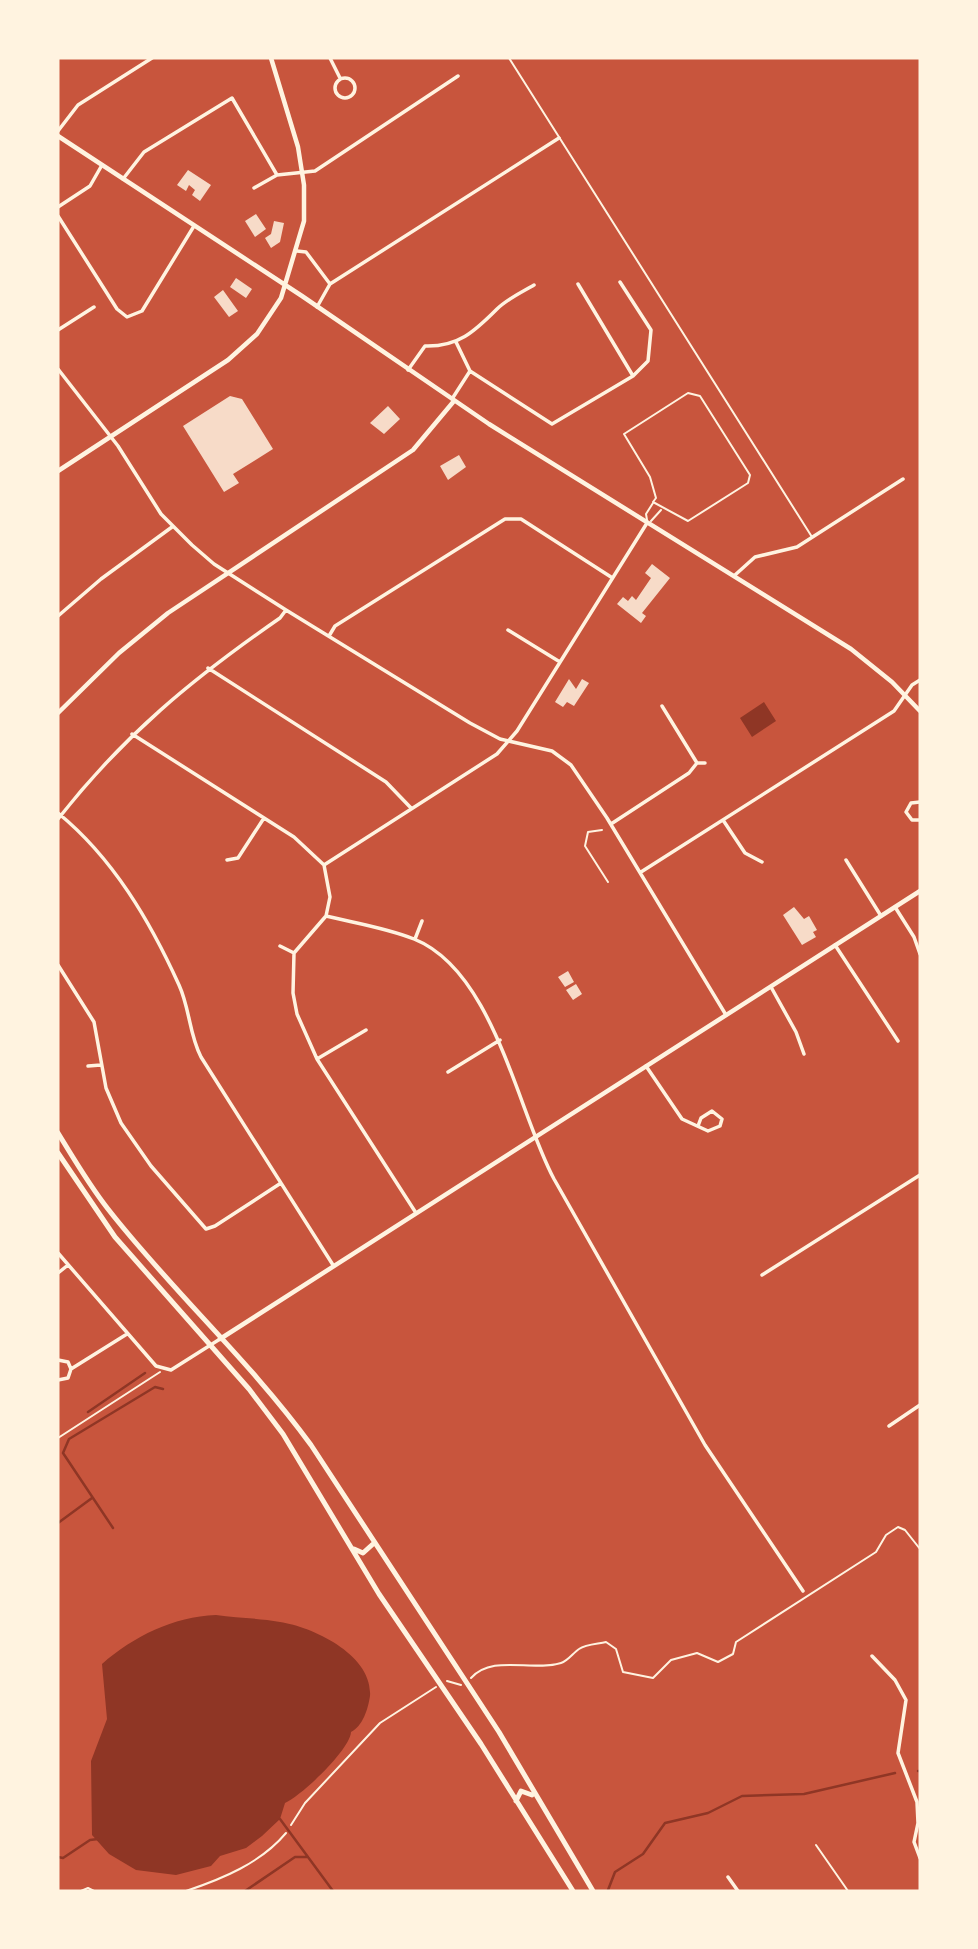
<svg xmlns="http://www.w3.org/2000/svg" width="978" height="1949" font-family="'Sofia Sans Condensed',sans-serif">
<style>
.water{fill:#8f3625}
.lines{fill:none;stroke-linecap:round;stroke-linejoin:round}
.stream{stroke:#8f3625;stroke-width:2.5}
.building{fill:#f7dbc8}
.path{stroke:#fff3e0;stroke-width:2}
.service{stroke:#fff3e0;stroke-width:2}
.minor{stroke:#fff3e0;stroke-width:3.5}
.tertiary{stroke:#fff3e0;stroke-width:4.5}
.primary{stroke:#fff3e0;stroke-width:5}
</style>
<rect width="100%" height="100%" fill="#c8553d"/>
<path class="water" d="M 764,702 L 776,721 L 752,737 L 740,718 Z
M 216,1615 C 237,1618 259,1618 280,1622 C 313,1627 373,1655 370,1696 C 368,1709 363,1726 351,1732 C 350,1750 301,1796 285,1803 L 280,1819 L 262,1836 L 246,1848 L 220,1856 L 211,1866 L 176,1875 L 136,1870 L 109,1854 L 92,1835 L 91,1761 L 107,1719 L 102,1664 C 134,1636 173,1617 216,1615 Z"/>
<g class="lines">
<path class="stream" d="M 88,1412 L 145,1373
M 58,1523 L 92,1498
M 113,1528 L 63,1453 L 69,1439 L 155,1387 L 163,1389
M 918,1771 L 920,1771
M 280,1819 L 333,1891
M 58,1857 L 63,1858 L 90,1840 L 98,1839
M 608,1890 L 615,1872 L 643,1854 L 665,1823 L 708,1813 L 742,1796 L 804,1794 L 895,1773
M 245,1891 L 295,1857 L 308,1857"/>
</g>
<path class="building" d="M 188,170 L 211,185 L 200,201 L 192,195 L 195,190 L 189,185 L 186,191 L 177,185 Z
M 256,214 L 266,229 L 255,237 L 245,221 Z
M 274,221 L 284,223 L 280,242 L 271,248 L 265,238 L 271,234 Z
M 236,278 L 252,289 L 246,298 L 230,287 Z
M 223,290 L 238,311 L 229,317 L 214,297 Z
M 230,396 L 242,399 L 273,449 L 233,474 L 239,483 L 224,492 L 183,426 Z
M 388,406 L 400,419 L 384,434 L 370,423 Z
M 459,455 L 466,467 L 448,480 L 440,466 Z
M 652,564 L 670,578 L 642,613 L 646,616 L 641,623 L 617,604 L 623,597 L 628,601 L 632,596 L 636,600 L 651,578 L 645,573 Z
M 569,679 L 576,689 L 582,679 L 589,683 L 574,706 L 567,702 L 563,707 L 555,702 Z
M 794,907 L 804,919 L 809,916 L 817,930 L 813,932 L 816,937 L 802,945 L 783,915 Z
M 568,971 L 574,982 L 565,987 L 558,977 Z
M 576,984 L 582,994 L 573,1000 L 566,990 Z"/>
<g class="lines">
<path class="path" d="M 58,1438 L 160,1372
M 471,1678 C 493,1654 531,1672 561,1663 C 568,1661 573,1653 579,1649 C 586,1644 597,1644 606,1642 L 616,1649 L 623,1672 L 653,1678 L 671,1660 L 697,1653 L 718,1662 L 733,1654 L 736,1642 L 876,1552 L 886,1535 L 898,1527 L 905,1530 L 920,1549
M 447,1681 L 461,1685
M 291,1825 L 305,1803 L 380,1723 L 436,1687
M 81,1891 L 88,1888 L 94,1891
M 186,1891 C 222,1879 261,1863 286,1833"/>
<path class="service" d="M 509,58 L 812,537
M 688,393 L 700,396 L 750,475 L 748,483 L 688,521 L 653,502 L 656,498 L 650,477 L 624,434 Z
M 647,520 L 646,514 L 653,503
M 651,521 L 661,510
M 602,830 L 588,832 L 585,846 L 608,882
M 816,1845 L 848,1891"/>
<path class="minor" d="M 330,58 L 340,78
M335 88a10 10 0 1 1 20 0a10 10 0 1 1-20 0Z
M 58,131 L 78,105 L 152,58
M 277,175 L 315,171 L 458,76
M 123,179 L 144,152 L 232,98 L 277,175 L 254,188
M 58,207 L 90,186 L 102,165
M 58,216 L 117,309 L 127,317 L 142,311 L 194,226
M 297,251 L 306,252 L 330,284 L 317,307
M 330,284 L 559,138
M 578,284 L 633,376
M 58,330 L 94,307
M 456,342 L 470,371
M 58,369 L 118,446 L 161,514 L 192,545 L 214,564 L 286,610 L 470,723 L 500,739 L 552,751 L 571,765 L 607,818 L 726,1015
M 408,370 L 425,346 C 458,347 474,332 497,309 C 507,299 522,292 534,285
M 452,399 L 470,371 L 552,424 L 633,376 L 648,361 L 651,330 L 620,282
M 735,575 L 755,557 L 797,547 L 903,479
M 58,616 L 101,579 L 172,527
M 508,630 L 560,662
M 329,636 L 335,626 L 505,519 L 521,519 L 611,577
M 208,668 L 386,782 L 411,808
M 662,706 L 697,763
M 132,734 L 294,837 L 324,865 L 330,897 L 326,916 L 294,953 L 293,993 L 297,1014 L 317,1059 L 416,1213
M 697,763 L 705,763
M 920,802 L 911,803 L 906,812 L 912,820 L 920,820
M 58,813 C 113,858 150,921 179,985 C 190,1009 189,1034 201,1057 L 333,1265
M 58,819 C 124,735 192,679 280,618 L 286,610
M 723,820 L 745,853 L 762,862
M 611,824 L 689,773 L 697,763
M 227,860 L 238,858 L 264,818
M 846,860 L 881,916
M 324,865 L 497,754 L 517,731 L 647,523
M 641,872 L 894,711 L 912,685 L 920,680
M 895,907 L 914,937 L 920,954
M 326,916 C 355,923 387,928 414,939 C 494,971 517,1110 554,1179 L 705,1445 L 803,1591
M 415,939 L 422,921
M 835,945 L 898,1041
M 280,946 L 294,953
M 58,965 L 94,1022 L 106,1088 L 121,1123 L 151,1166 L 206,1229
M 771,987 L 796,1032 L 804,1054
M 317,1059 L 366,1030
M 88,1066 L 101,1065
M 646,1066 L 682,1119 L 708,1131 L 720,1126 L 722,1119 L 712,1111 L 701,1118 L 698,1126
M 448,1072 L 500,1040
M 206,1229 L 215,1226 L 281,1183
M 58,1253 L 156,1366 L 171,1370 L 220,1339
M 58,1273 L 68,1265
M 762,1275 L 920,1175
M 58,1360 L 68,1362 L 71,1369 L 68,1378 L 58,1380
M 71,1369 L 127,1334
M 889,1426 L 920,1405
M 872,1656 L 895,1680 L 906,1700 L 898,1753 L 917,1802 L 918,1823 L 914,1842 L 920,1858
M 728,1877 L 738,1891"/>
<path class="tertiary" d="M 58,136 L 302,296 L 489,424 L 851,649 L 892,682 L 920,711
M 58,471 L 228,360 L 257,334 L 281,298 L 304,221 L 304,185 L 298,147 L 271,58
M 58,713 L 119,653 L 168,613 L 413,450 L 454,401
M 220,1339 L 920,891"/>
<path class="primary" d="M 58,1133 C 74,1159 89,1185 108,1209 C 172,1291 250,1361 311,1445 L 499,1732 L 593,1891
M 58,1153 L 115,1237 L 249,1389 L 283,1434 L 379,1594 L 481,1744 L 573,1891
M 354,1549 L 363,1553 L 373,1544
M 516,1801 L 521,1791 L 532,1795"/>
</g>
<rect width="978" height="1949" fill="none" stroke="#fff3e0" stroke-width="119"/>
</svg>
